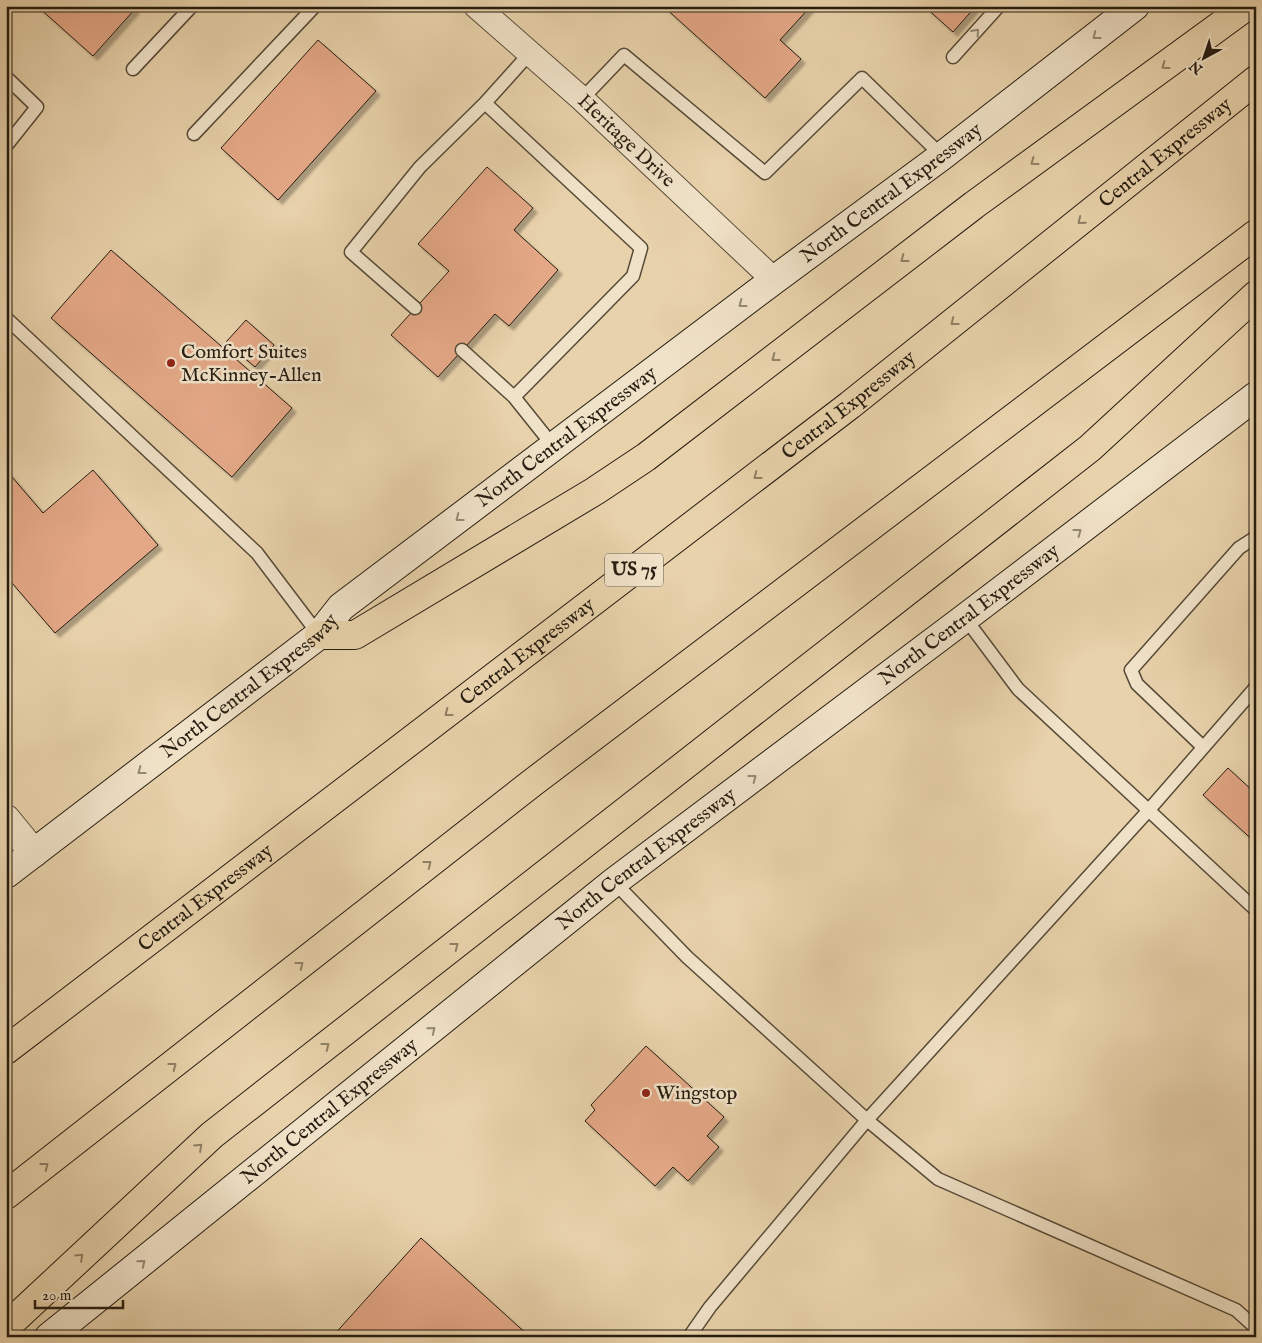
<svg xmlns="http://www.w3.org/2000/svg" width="1262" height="1343" font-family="'IM FELL English',serif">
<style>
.building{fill:#e4a887;stroke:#251c10;filter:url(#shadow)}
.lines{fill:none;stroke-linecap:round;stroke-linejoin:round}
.service-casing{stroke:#564a37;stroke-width:15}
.minor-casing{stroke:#564a37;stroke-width:26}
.tertiary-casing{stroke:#564a37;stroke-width:30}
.secondary-casing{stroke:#251c10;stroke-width:30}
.motorway-casing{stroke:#251c10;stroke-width:30}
.service{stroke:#f0e2c8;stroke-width:12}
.minor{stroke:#f0e2c8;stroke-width:24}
.tertiary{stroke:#f0e2c8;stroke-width:28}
.secondary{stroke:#f0e2c8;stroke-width:28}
.motorway{stroke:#e8d2ab;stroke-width:28}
.oneway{stroke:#958975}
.oneway2{stroke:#908065}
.poi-dot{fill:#8f2418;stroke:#f0e2c8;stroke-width:2}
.labels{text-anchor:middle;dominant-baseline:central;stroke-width:5;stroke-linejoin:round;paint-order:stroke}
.shield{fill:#f0e2c8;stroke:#625747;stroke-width:1}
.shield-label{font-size:19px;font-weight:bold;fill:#251c10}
.street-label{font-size:20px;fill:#251c10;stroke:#f0e2c8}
.poi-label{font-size:20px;fill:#251c10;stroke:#f0e2c8;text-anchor:start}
</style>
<defs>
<filter id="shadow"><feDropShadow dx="4.5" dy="4.5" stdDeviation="1" flood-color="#0004"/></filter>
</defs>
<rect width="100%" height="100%" fill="#e8d2ab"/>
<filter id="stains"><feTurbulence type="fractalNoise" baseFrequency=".004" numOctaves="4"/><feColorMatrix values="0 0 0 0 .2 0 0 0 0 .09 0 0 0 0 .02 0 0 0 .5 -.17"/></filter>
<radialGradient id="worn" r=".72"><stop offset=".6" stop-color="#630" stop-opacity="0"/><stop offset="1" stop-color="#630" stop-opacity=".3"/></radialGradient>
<path class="building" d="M 37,6 L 132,6 L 135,9 L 93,56 Z
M 663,6 L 811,6 L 780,40 L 801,59 L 765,98 Z
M 924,6 L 976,6 L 953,32 Z
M 318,40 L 376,91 L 278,200 L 221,148 Z
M 487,167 L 533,208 L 514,230 L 558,270 L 509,326 L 495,314 L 438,377 L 391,335 L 449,271 L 418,244 Z
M 111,250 L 292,408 L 232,477 L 51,318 Z
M 246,320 L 274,345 L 255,367 L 226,342 Z
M 6,470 L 43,513 L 93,470 L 158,545 L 55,633 L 6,576 L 6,542 L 10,539 L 6,535 Z
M 1228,768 L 1256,794 L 1256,843 L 1203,795 Z
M 646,1046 L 724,1117 L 707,1136 L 719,1147 L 688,1181 L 673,1167 L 655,1186 L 585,1121 L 595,1110 L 591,1105 Z
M 421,1238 L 530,1337 L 332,1337 Z"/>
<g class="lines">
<defs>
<path id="service" d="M 953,57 L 999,6
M 133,69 L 192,6
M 6,77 L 37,107 L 6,146
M 582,99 L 624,55 L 765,173 L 862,78 L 942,156
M 485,103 L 530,53
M 194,134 L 315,6
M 415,308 L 351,252 L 420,167 L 485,103 L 641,248 L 633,276 L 514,397 L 554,447
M 6,318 L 257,553 L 319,635
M 462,350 L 514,397
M 965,618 L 1018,689 L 1256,910
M 1203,747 L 1137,684 L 1131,670 L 1239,548 L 1256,537
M 614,882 L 687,957 L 867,1120 L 938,1179 L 1236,1310 L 1256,1328
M 689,1337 L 710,1307 L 867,1120 L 1148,811 L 1256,687"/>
<g id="minor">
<path id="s1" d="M 476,6 L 582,99 L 774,280"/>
</g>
<path id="tertiary" d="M 6,819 L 34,853"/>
<g id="secondary">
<path id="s2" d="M 6,874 L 319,635 L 341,607 L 774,280 L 942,156 L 1135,6"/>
<path id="s3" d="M 49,1337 L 614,882 L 965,618 L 1256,396"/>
</g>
<g id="motorway">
<path d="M 319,635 L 355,635 L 595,491 L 646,457 L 974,205 L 1247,6"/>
<path id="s4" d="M 6,1050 L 850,405 L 1256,80"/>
<path d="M 6,1195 L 532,783 L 1256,234"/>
<path d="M 6,1327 L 212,1135 L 1090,448 L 1256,295"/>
</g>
</defs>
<use href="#service" class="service-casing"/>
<use href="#minor" class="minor-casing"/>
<use href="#tertiary" class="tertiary-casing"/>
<use href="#secondary" class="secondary-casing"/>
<use href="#motorway" class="motorway-casing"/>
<use href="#service" class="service"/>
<use href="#minor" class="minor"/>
<use href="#tertiary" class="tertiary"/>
<use href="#secondary" class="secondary"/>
<use href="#motorway" class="motorway"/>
</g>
<defs><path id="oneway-chevron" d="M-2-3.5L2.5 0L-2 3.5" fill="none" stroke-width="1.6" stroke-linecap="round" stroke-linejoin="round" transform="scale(1.25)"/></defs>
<g class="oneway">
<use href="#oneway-chevron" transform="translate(976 32) rotate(-48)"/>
<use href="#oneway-chevron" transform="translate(1096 36) rotate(142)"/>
<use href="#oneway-chevron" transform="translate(742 304) rotate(143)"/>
<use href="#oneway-chevron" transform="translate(459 518) rotate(143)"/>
<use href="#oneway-chevron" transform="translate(1078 532) rotate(-37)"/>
<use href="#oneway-chevron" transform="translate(141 771) rotate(143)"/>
<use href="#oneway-chevron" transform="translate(753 778) rotate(-37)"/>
<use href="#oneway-chevron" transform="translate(432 1030) rotate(-39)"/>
<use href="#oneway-chevron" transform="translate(142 1263) rotate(-39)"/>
</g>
<g class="oneway2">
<use href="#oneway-chevron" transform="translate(1165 66) rotate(144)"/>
<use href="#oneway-chevron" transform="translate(1034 162) rotate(144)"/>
<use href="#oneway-chevron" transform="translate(1081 221) rotate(141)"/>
<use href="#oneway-chevron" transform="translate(904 259) rotate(143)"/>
<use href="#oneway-chevron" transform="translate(954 322) rotate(142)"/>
<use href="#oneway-chevron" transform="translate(775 358) rotate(143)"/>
<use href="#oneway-chevron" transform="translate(757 476) rotate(142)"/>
<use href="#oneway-chevron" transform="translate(448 713) rotate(143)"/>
<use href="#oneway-chevron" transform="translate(428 864) rotate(-38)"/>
<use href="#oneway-chevron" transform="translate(455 946) rotate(-38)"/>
<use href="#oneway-chevron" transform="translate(300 965) rotate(-38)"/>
<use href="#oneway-chevron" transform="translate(326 1046) rotate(-38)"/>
<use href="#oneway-chevron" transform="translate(173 1066) rotate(-38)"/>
<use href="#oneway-chevron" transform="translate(199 1147) rotate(-43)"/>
<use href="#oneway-chevron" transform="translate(45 1166) rotate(-38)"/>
<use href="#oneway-chevron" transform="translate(80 1257) rotate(-43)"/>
</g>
<g class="poi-dot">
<circle cx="171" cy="363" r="5"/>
<circle cx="646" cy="1093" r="5"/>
</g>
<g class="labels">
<rect class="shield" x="605" y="553.5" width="58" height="33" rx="4"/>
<g class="shield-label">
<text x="634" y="570">US 75</text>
</g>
<g class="street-label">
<text stroke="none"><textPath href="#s1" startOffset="202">Heritage Drive</textPath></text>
<text stroke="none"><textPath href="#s4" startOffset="1466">Central Expressway</textPath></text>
<text stroke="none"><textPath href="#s2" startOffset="1118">North Central Expressway</textPath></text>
<text stroke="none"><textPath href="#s4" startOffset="1061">Central Expressway</textPath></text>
<text stroke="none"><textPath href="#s2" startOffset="712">North Central Expressway</textPath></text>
<text stroke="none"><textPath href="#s3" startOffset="1170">North Central Expressway</textPath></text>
<text stroke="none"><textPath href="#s4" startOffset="656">Central Expressway</textPath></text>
<text stroke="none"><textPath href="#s2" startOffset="308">North Central Expressway</textPath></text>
<text stroke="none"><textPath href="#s3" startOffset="765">North Central Expressway</textPath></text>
<text stroke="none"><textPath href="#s4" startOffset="251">Central Expressway</textPath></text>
<text stroke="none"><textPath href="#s3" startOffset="360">North Central Expressway</textPath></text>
</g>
<g class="poi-label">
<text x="181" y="352">Comfort Suites<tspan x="181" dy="23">McKinney-Allen</tspan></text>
<text x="656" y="1093">Wingstop</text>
</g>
</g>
<rect width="1262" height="1343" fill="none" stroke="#e8d2ab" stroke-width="25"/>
<rect x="8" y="8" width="1247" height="1328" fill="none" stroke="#251c10" stroke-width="2.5"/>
<rect x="12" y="12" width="1237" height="1318" fill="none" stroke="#251c10"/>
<g transform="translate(1204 58) rotate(220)" stroke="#f0e2c8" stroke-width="4" paint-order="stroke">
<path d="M0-4L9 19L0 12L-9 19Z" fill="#251c10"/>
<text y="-8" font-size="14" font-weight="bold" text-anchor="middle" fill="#251c10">N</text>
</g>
<path d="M35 1300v8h88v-8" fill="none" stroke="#251c10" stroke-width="2.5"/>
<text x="42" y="1300" font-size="15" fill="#251c10" stroke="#f0e2c8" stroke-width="4" paint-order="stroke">20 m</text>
<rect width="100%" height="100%" filter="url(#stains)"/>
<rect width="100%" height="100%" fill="url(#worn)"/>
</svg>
